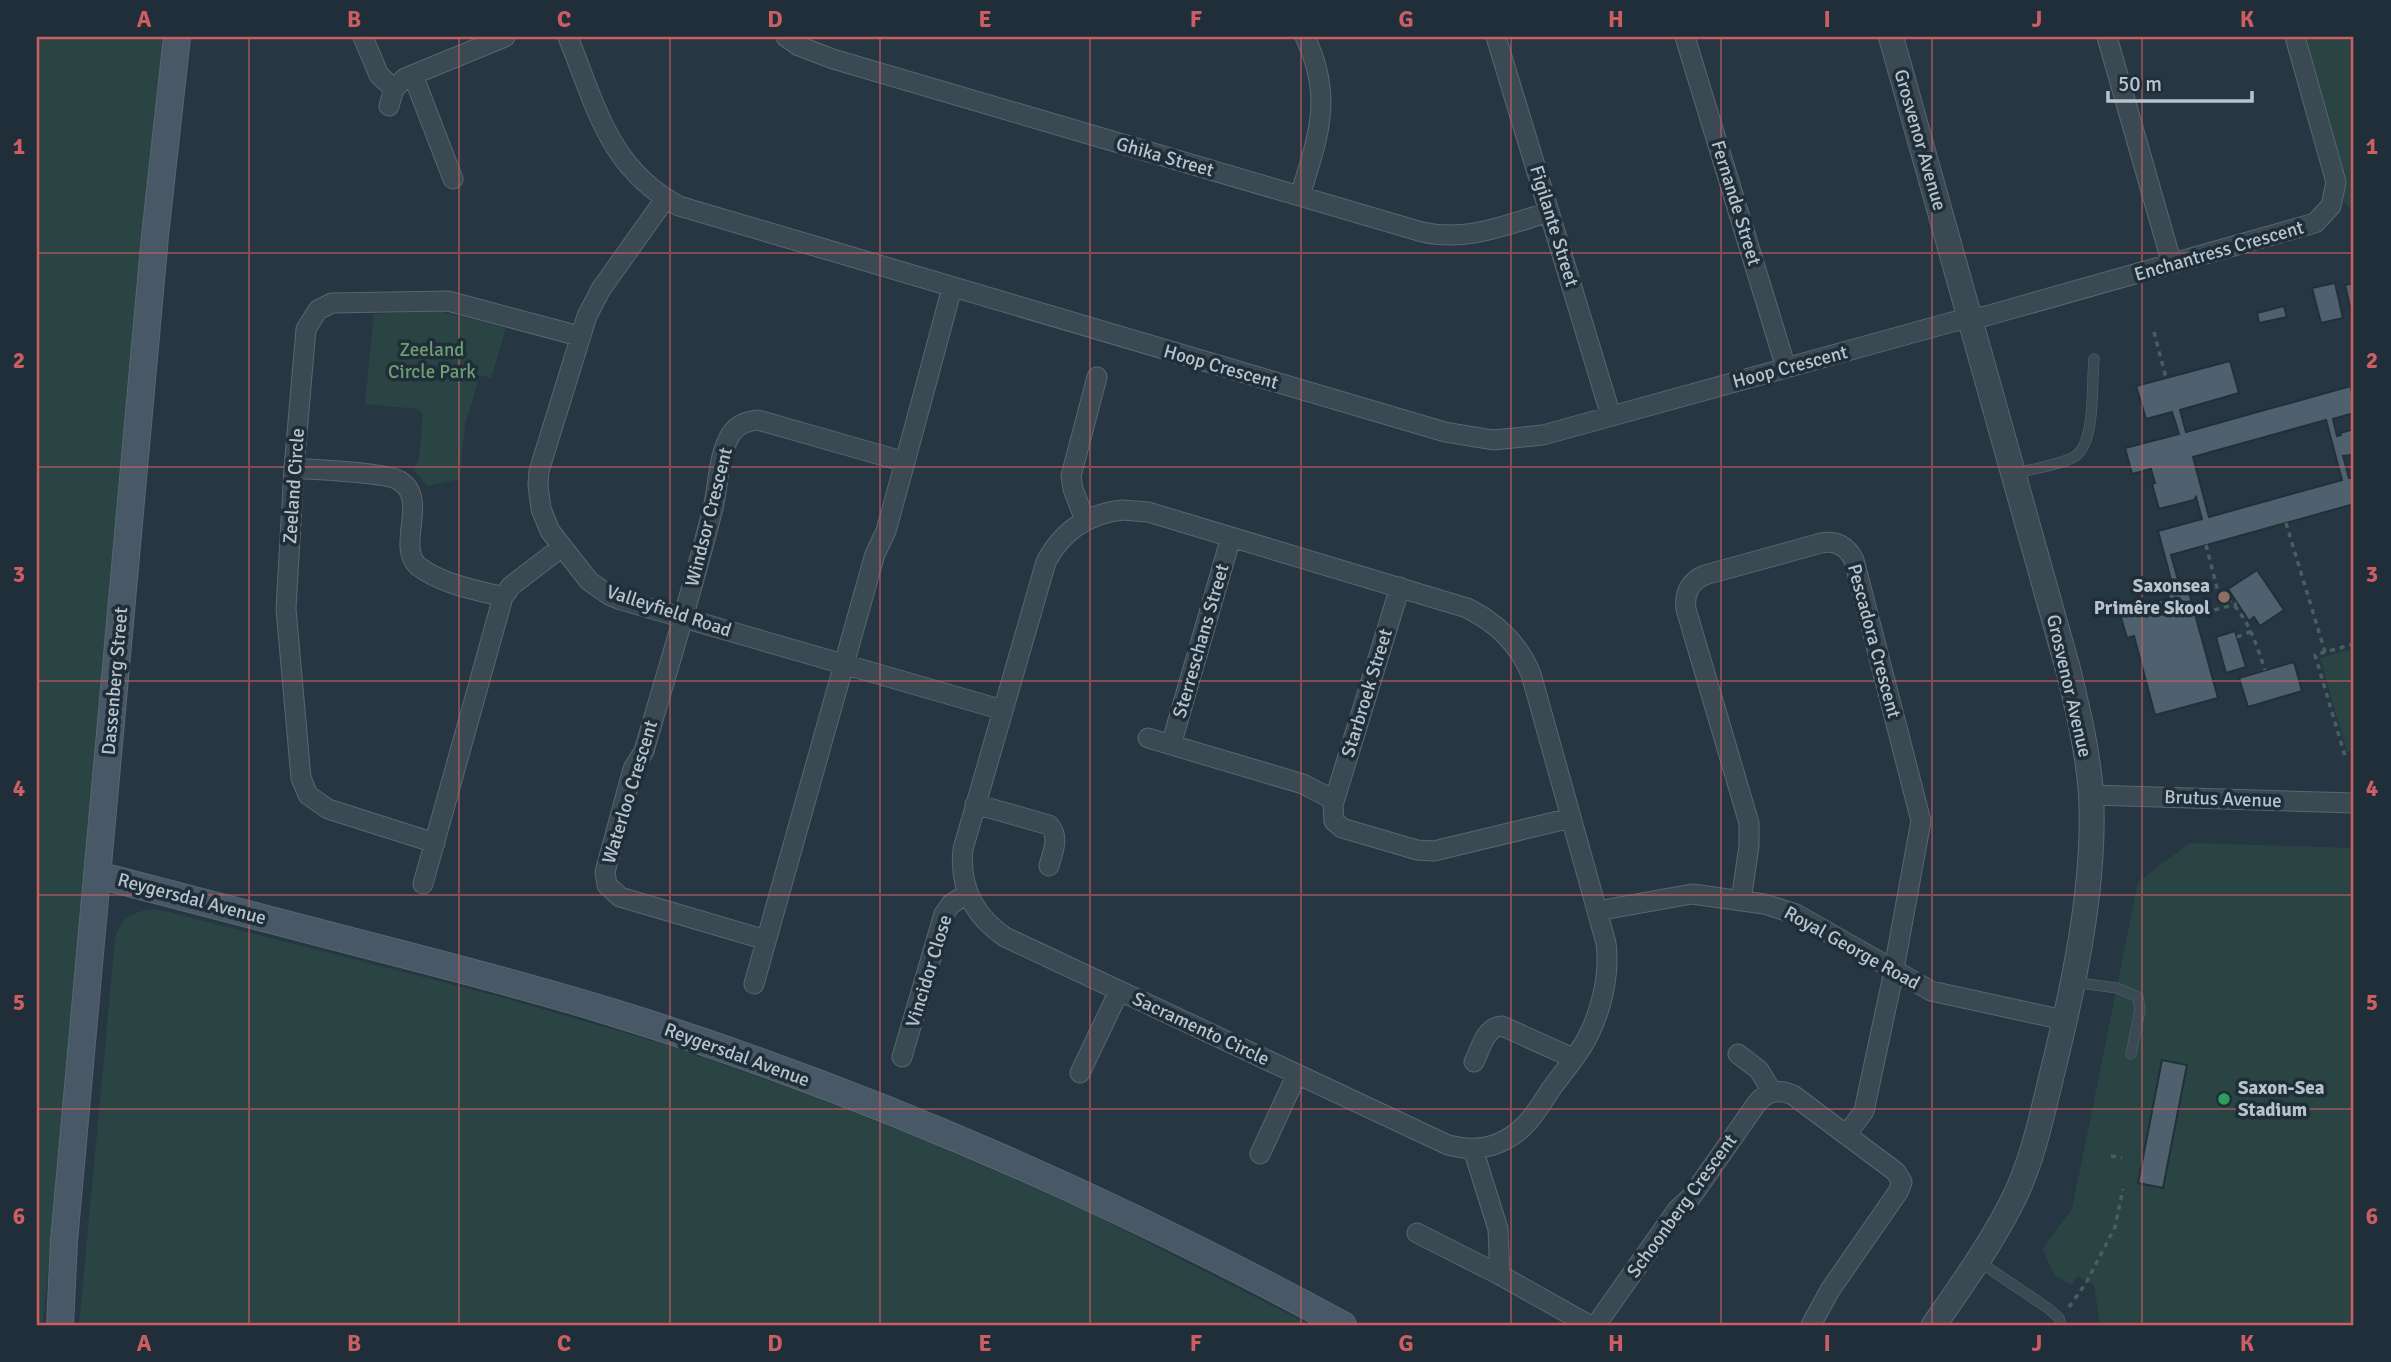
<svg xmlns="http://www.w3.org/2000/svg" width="2391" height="1362" font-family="Signika,sans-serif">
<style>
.green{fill:#294443}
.building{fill:#4f616e;stroke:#22303a;stroke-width:2;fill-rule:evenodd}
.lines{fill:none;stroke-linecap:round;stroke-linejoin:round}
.service-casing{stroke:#596670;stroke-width:11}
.minor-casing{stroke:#596670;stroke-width:21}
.tertiary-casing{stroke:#596670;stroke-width:26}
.secondary-casing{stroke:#596670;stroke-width:28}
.path{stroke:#47605f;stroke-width:3.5;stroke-dasharray:5 5;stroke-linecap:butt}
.service{stroke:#3b4953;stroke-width:10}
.minor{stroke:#3b4953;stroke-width:19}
.tertiary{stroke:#3b4953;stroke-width:24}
.secondary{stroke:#495866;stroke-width:26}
.grid{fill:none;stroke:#cc5e62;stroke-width:2;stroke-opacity:0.55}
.education-dot{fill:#8d6e63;stroke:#1f2e38;stroke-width:2.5}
.leisure-dot{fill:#2e9e5b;stroke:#1f2e38;stroke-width:2.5}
.labels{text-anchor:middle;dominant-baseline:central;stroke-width:7;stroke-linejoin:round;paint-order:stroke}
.street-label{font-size:19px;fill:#b8c3cd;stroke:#1f2e38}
.park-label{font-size:19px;fill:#6f9e72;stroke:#1f2e38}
.poi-label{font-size:19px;font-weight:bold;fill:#b8c3cd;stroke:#1f2e38;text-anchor:end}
.neatline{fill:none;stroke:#cc5e62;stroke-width:2.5}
.grid-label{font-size:23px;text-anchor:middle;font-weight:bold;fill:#cc5e62}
</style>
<rect width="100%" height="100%" fill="#263743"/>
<path class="green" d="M 37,37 L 163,37 L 43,1325 L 37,1325 Z
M 2303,37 L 2354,37 L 2354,214 L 2344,201 L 2343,171 Z
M 438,311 L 506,328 L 491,378 L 480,375 L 465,425 L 459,479 L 427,486 L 414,470 L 419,458 L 423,414 L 418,409 L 365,404 L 374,314 Z
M 2354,648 L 2354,750 L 2347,752 L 2320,658 Z
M 2190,843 L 2354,848 L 2354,1325 L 2100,1325 L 2094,1285 L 2078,1276 L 2071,1285 L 2054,1275 L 2043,1249 L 2072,1209 L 2138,882 Z
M 157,909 L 497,996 L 667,1045 L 813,1096 L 931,1143 L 1092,1214 L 1310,1325 L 79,1325 L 115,940 C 119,917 136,910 157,909 Z"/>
<path class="building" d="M 2335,283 L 2343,318 L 2321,323 L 2312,288 Z
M 2354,283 L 2354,319 L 2353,320 L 2345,285 Z
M 2284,306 L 2287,317 L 2259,323 L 2257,313 Z
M 2230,361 L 2239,393 L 2180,410 L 2186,432 L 2351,386 L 2354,413 L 2333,419 L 2337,436 L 2341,435 L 2340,433 L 2354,429 L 2354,455 L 2343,456 L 2349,478 L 2354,477 L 2354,504 L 2171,555 L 2182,594 L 2189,592 L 2218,698 L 2155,715 L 2134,636 L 2127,638 L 2120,614 L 2127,612 L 2126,609 L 2169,598 L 2167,589 L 2173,587 L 2158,531 L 2202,519 L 2196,497 L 2194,500 L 2159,509 L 2152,484 L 2155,483 L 2151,469 L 2132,474 L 2125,448 L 2179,434 L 2172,412 L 2146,419 L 2136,386 ZM 2326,420 L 2342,480 L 2209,517 L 2193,457 Z
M 2257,570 L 2284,610 L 2260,626 L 2254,617 L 2249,621 L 2228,589 Z
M 2235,631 L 2246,667 L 2226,673 L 2216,637 Z
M 2294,662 L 2302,691 L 2248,707 L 2239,678 Z
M 2162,1060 L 2187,1065 L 2163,1188 L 2138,1183 Z"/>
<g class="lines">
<defs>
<path id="service" d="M 2013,474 C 2032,469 2054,466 2072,458 C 2097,447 2091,384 2094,359
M 2072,982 L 2117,988 L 2138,997 L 2140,1010 L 2131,1054
M 1978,1261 L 2049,1309 L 2059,1318 L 2061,1325"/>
<path id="minor" d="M 363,37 L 379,75 L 394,89
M 568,37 C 596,106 609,169 679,206 L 1445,432 L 1493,440 L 1543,435 L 1952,322 L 1986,316 L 2315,223 L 2331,206 L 2336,182 L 2295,37
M 786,37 L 799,46 L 833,59 L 1422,232 C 1467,242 1506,225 1549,212
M 1496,37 L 1611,416
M 1685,37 L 1786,368
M 2107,37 L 2172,264
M 413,75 L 453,179
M 389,106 L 394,89 L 405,78 L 505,37
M 1300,196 C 1318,136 1334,98 1305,37
M 665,199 L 601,289 L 587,316 L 539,471 L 538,485 L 541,509 L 550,531 L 589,581 L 609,595 L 621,600 L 1003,710
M 905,462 L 952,288
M 294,468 C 313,470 388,472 400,481 C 429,499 396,546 418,566 C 441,584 476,590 503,597
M 1122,510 L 1148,512 L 1467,608 C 1497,623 1518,643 1531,674 L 1606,943 C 1610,973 1602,1009 1588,1036 C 1579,1055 1563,1072 1551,1089 C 1538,1109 1527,1129 1505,1140 C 1487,1150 1467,1150 1448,1145 L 1005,937 C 974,916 959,887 963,849 L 1046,562 C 1062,531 1087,514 1122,510 Z
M 1085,520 L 1073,489 L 1071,476 L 1097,377
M 1400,587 L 1333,805 L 1334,821 L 1342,828 L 1417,850 L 1434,851 L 1571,818
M 1148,738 L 1303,784 L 1334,800
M 1171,745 L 1231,537
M 2091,795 L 2354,803
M 975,804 L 1049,825 C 1060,837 1053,851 1049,866
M 435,843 L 328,809 L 308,795 L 301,778 L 286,609 L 294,468 L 306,329 L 318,310 L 332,303 L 448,301 L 579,336
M 423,884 L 503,597 L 511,586 L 562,547
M 1741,901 L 1749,846 L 1749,823 L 1686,609 C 1684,593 1690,581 1705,575 L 1821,543 C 1836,540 1847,546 1854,560 L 1921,821 L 1891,985 L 1864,1111 L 1846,1135
M 1597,911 L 1692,894 L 1764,904 L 1796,914 L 1931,991 L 2064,1020
M 754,984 L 875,554 L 886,531 L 905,462 L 758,420 C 747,421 738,424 731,434 C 717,457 719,487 712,512 C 692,592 667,671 644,751 L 633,769 L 605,872 L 607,885 L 620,897 L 766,940
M 1738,1054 L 1759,1070 L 1772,1092
M 902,1057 L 944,914 L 951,904 L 967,894
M 1474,1062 C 1481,1048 1485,1027 1502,1026 L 1573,1058
M 1080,1073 L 1119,991
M 1473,1149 L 1498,1229 L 1500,1275
M 1260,1154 L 1297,1074
M 1417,1233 L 1500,1275 L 1589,1325
M 1596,1325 L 1677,1210 L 1692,1196 L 1757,1103 C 1767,1091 1779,1089 1793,1095 L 1896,1172 L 1902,1182 L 1898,1192 L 1830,1290 L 1811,1325"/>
<path id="tertiary" d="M 1891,37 L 2068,669 C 2078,710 2088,752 2091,794 C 2096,885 2073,990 2051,1078 C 2041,1120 2031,1166 2011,1204 C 1989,1247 1961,1286 1934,1325"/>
<path id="secondary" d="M 98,875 C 186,898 274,921 363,944 C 445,965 527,986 608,1011 C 862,1089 1109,1198 1343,1325
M 60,1325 L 64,1241 L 155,236 L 177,37"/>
</defs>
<use href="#service" class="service-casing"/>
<use href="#minor" class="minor-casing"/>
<use href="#tertiary" class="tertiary-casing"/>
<use href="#secondary" class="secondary-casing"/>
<path class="path" d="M 2154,332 L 2166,378
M 2286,523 L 2325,652 L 2354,644
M 2206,545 L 2218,592 C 2246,609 2255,641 2265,670
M 2195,615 L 2237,604
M 2237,637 L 2252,631
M 2325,652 L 2315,655 L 2345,756
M 2111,1156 L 2122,1158
M 2069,1307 L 2086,1283 L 2115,1227 L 2123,1189"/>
<use href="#service" class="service"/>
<use href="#minor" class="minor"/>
<use href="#tertiary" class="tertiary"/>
<use href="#secondary" class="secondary"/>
</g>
<path class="grid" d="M 249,37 L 249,1325M 459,37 L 459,1325M 670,37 L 670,1325M 880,37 L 880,1325M 1090,37 L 1090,1325M 1301,37 L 1301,1325M 1511,37 L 1511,1325M 1721,37 L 1721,1325M 1932,37 L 1932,1325M 2142,37 L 2142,1325M 37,253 L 2354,253M 37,467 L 2354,467M 37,681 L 2354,681M 37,895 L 2354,895M 37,1109 L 2354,1109"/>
<circle class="education-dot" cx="2224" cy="597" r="7"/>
<circle class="leisure-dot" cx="2224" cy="1099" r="7"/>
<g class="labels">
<g class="street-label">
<text transform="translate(1920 140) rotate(74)">Grosvenor Avenue</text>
<text transform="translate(1165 157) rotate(16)">Ghika Street</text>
<text transform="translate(1736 203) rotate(73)">Fernande Street</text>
<text transform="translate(1554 226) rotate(73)">Figilante Street</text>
<text transform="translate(2219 251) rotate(-16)">Enchantress Crescent</text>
<text transform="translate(1221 367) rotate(16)">Hoop Crescent</text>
<text transform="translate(1790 367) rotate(-15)">Hoop Crescent</text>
<text transform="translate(294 486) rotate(-86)">Zeeland Circle</text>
<text transform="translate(709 517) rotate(-76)">Windsor Crescent</text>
<text transform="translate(669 611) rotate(18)">Valleyfield Road</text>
<text transform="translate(1201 641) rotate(-74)">Sterreschans Street</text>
<text transform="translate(1874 641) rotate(75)">Pescadora Crescent</text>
<text transform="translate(115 681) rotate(-85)">Dassenberg Street</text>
<text transform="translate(2069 686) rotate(77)">Grosvenor Avenue</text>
<text transform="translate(1367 693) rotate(-73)">Starbroek Street</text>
<text transform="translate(630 792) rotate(-73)">Waterloo Crescent</text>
<text transform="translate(2223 799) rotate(2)">Brutus Avenue</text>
<text transform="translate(192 899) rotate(15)">Reygersdal Avenue</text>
<text transform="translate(1852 948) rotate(29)">Royal George Road</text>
<text transform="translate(929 971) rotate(-73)">Vincidor Close</text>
<text transform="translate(1201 1029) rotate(25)">Sacramento Circle</text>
<text transform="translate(737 1055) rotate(20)">Reygersdal Avenue</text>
<text transform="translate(1682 1206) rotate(-54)">Schoonberg Crescent</text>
</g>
<g class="park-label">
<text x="432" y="350">Zeeland<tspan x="432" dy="22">Circle Park</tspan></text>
</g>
<g class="poi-label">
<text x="2210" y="586">Saxonsea<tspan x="2210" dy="22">Primêre Skool</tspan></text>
<text x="2238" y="1088" text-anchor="start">Saxon-Sea<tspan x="2238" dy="22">Stadium</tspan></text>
</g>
</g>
<rect width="2391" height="1362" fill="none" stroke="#1f2e38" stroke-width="77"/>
<path d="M2108 91v10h144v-10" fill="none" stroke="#b8c3cd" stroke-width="3.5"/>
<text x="2118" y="91" font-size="21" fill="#b8c3cd" stroke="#1f2e38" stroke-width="5" paint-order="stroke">50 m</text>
<rect x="38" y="38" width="2314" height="1286" class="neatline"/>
<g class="grid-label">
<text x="144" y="27">A</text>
<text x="354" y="27">B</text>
<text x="564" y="27">C</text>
<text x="775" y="27">D</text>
<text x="985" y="27">E</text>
<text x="1196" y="27">F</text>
<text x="1406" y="27">G</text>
<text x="1616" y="27">H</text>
<text x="1827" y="27">I</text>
<text x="2037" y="27">J</text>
<text x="2247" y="27">K</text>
<text x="19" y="154">1</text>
<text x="2372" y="154">1</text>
<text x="19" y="368">2</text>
<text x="2372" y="368">2</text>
<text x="19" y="582">3</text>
<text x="2372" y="582">3</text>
<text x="19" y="796">4</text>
<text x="2372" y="796">4</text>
<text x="19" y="1010">5</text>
<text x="2372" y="1010">5</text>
<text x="19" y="1224">6</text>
<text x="2372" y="1224">6</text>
<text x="144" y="1351">A</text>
<text x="354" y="1351">B</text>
<text x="564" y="1351">C</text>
<text x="775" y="1351">D</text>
<text x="985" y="1351">E</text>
<text x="1196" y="1351">F</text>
<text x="1406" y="1351">G</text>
<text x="1616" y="1351">H</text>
<text x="1827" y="1351">I</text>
<text x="2037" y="1351">J</text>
<text x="2247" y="1351">K</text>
</g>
</svg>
